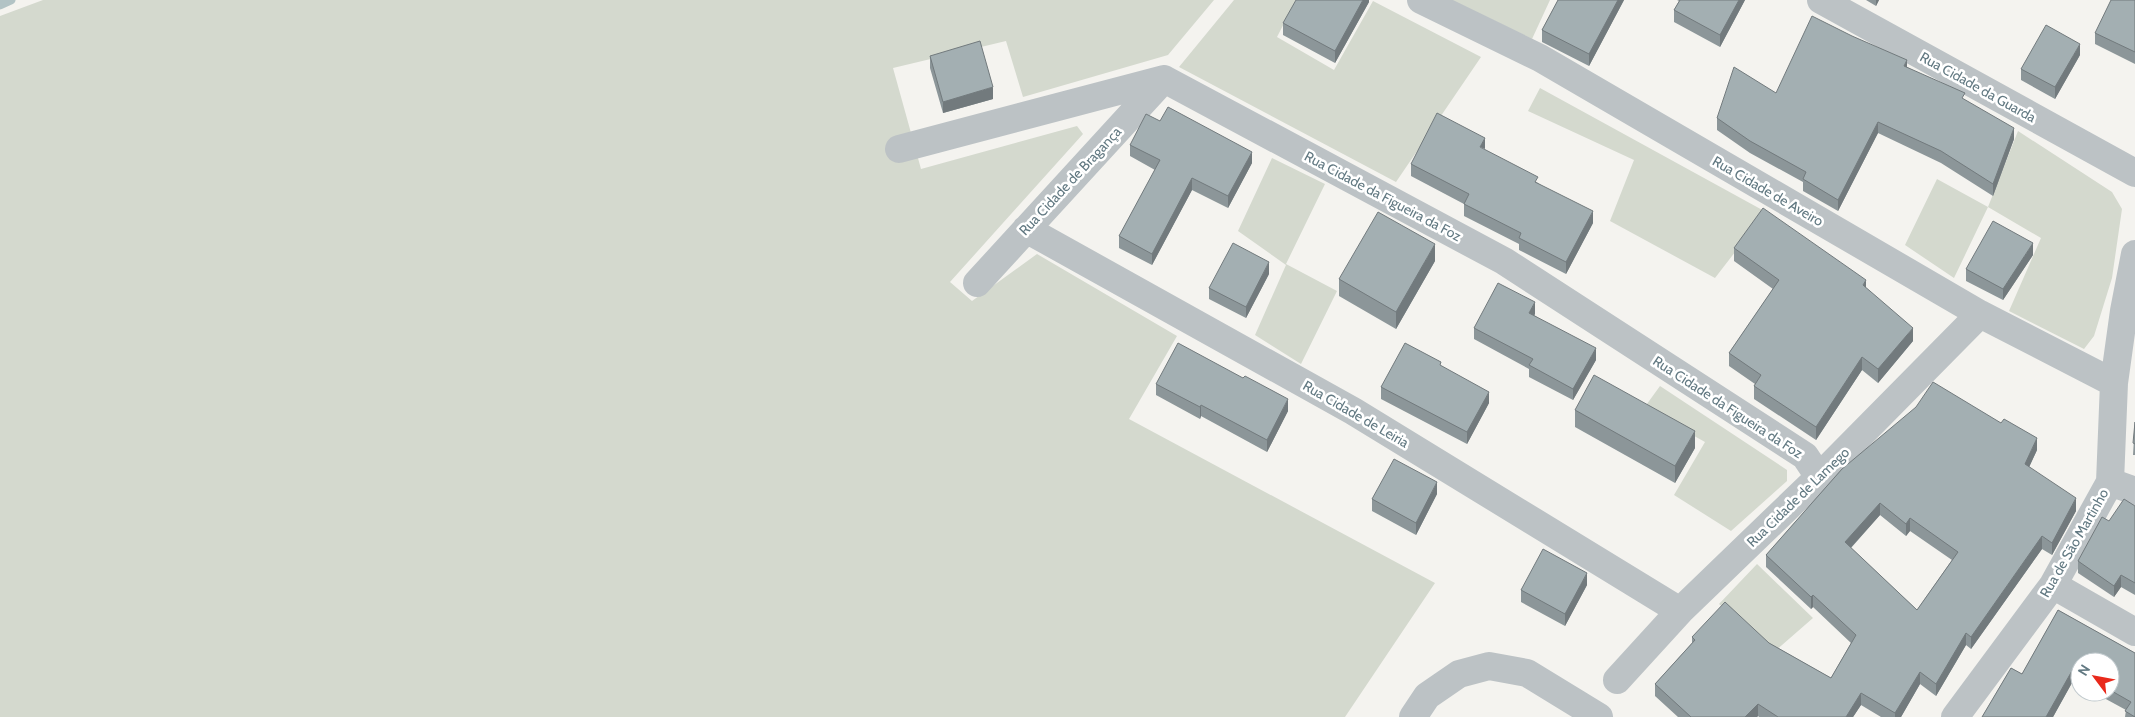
<svg xmlns="http://www.w3.org/2000/svg" width="2135" height="717" font-family="Cabin,sans-serif">
<style>
.green{fill:#d4d9ce}
.lines{fill:none;stroke-linecap:round;stroke-linejoin:round}
.stream{stroke:#b2c3c5;stroke-width:9}
.minor{stroke:#bcc2c5;stroke-width:28}
.wall{fill:#8c9699;fill-rule:evenodd}
.shaded-wall{fill:#727a7d}
.building{fill:#a3afb2;stroke:#727a7d;fill-rule:evenodd}
.labels{text-anchor:middle;dominant-baseline:central;stroke-width:5;stroke-linejoin:round;paint-order:stroke}
.street-label{font-size:14px;fill:#627982;stroke:#fff}
</style>
<rect width="100%" height="100%" fill="#f4f3ef"/>
<path class="green" d="M 43,0 L 1214,0 L 1168,55 L 1023,97 L 1006,41 L 893,68 L 921,169 L 1077,126 L 1083,134 L 950,282 L 972,301 L 1037,254 L 1177,336 L 1129,419 L 1435,583 L 1345,717 L 0,717 L 0,16 Z
M 1234,0 L 1296,0 L 1277,37 L 1334,70 L 1373,1 L 1481,57 L 1396,182 L 1179,67 Z
M 1451,0 L 1550,0 L 1532,39 Z
M 1540,88 L 1766,212 L 1715,278 L 1610,221 L 1634,160 L 1528,111 Z
M 2018,131 L 2112,192 L 2122,209 L 2112,278 L 2094,336 L 2084,349 L 2009,311 L 2041,238 L 1988,207 L 1954,278 L 1905,245 L 1937,179 L 1988,207 Z
M 1272,158 L 1325,184 L 1286,264 L 1337,291 L 1301,364 L 1255,335 L 1286,265 L 1238,231 Z
M 1660,386 L 1787,470 L 1787,481 L 1731,531 L 1674,495 L 1705,442 L 1644,408 Z
M 1757,564 L 1813,618 L 1775,651 L 1719,604 Z"/>
<g class="lines">
<path class="stream" d="M 0,5 L 11,0"/>
<path class="minor" d="M 1421,0 L 1540,58 L 1980,314 L 2114,383
M 1821,0 L 2135,173
M 899,149 L 1164,79 L 1504,261 L 1805,456 L 1819,477
M 1026,229 L 1353,411 L 1680,611
M 977,283 L 1164,79
M 2110,482 L 2135,491
M 2053,585 L 2135,632
M 1617,680 L 1680,611 L 1819,477 L 1980,314
M 1413,717 L 1427,696 L 1459,674 L 1489,666 L 1527,673 L 1599,717
M 1955,717 L 2053,585 L 2110,482 L 2114,383 L 2124,311 L 2135,254"/>
</g>
<path class="wall" d="M 1369,0 L 1369,2 L 1335,63 L 1283,35 L 1283,23 Z
M 1558,0 L 1624,0 L 1589,66 L 1542,42 L 1542,30 Z
M 1677,0 L 1745,0 L 1720,47 L 1674,22 L 1674,10 L 1679,1 Z
M 1866,0 L 1879,0 L 1876,6 Z
M 2135,0 L 2135,64 L 2095,44 L 2095,33 Z
M 2080,55 L 2055,99 L 2021,80 L 2021,69 Z
M 930,56 L 993,99 L 943,113 L 930,68 Z
M 1907,67 L 1965,100 L 2014,139 L 1993,196 L 1941,163 L 1878,133 L 1838,211 L 1803,191 L 1803,182 L 1750,153 L 1717,130 L 1717,118 L 1776,93 Z
M 1160,121 L 1252,163 L 1228,208 L 1192,190 L 1152,265 L 1119,248 L 1119,236 L 1155,170 L 1130,156 L 1130,145 Z
M 1485,150 L 1538,183 L 1593,223 L 1566,274 L 1519,250 L 1519,244 L 1464,216 L 1464,204 L 1411,176 L 1411,164 Z
M 1734,248 L 1866,288 L 1913,341 L 1878,383 L 1862,370 L 1816,440 L 1754,399 L 1754,386 L 1755,384 L 1729,366 L 1729,353 L 1773,289 L 1734,261 Z
M 2033,255 L 2003,300 L 1966,281 L 1966,269 Z
M 1435,261 L 1396,329 L 1339,296 L 1339,279 Z
M 1269,274 L 1246,318 L 1209,299 L 1209,288 Z
M 1535,314 L 1534,315 L 1596,360 L 1573,400 L 1529,377 L 1529,369 L 1474,339 L 1474,328 Z
M 1441,366 L 1489,403 L 1467,444 L 1381,399 L 1381,387 Z
M 1156,384 L 1288,411 L 1267,452 L 1201,416 L 1200,419 L 1156,395 Z
M 1575,410 L 1695,448 L 1675,483 L 1575,427 Z
M 2135,422 L 2135,455 L 2133,455 Z
M 2037,450 L 2029,467 L 2076,511 L 2052,555 L 2042,549 L 1971,649 L 1966,645 L 1936,696 L 1920,684 L 1901,717 L 1881,717 L 1861,705 L 1853,717 L 1759,717 L 1758,716 L 1757,717 L 1678,717 L 1655,696 L 1655,684 L 1692,643 L 1692,637 L 1769,643 L 1831,678 L 1851,643 L 1813,607 L 1811,609 L 1766,567 L 1766,555 L 1842,469 ZM 1880,515 L 1906,536 L 1910,531 L 1952,560 L 1917,610 L 1851,548 Z
M 1437,494 L 1416,535 L 1372,511 L 1372,499 Z
M 2135,506 L 2135,595 L 2121,587 L 2114,597 L 2078,573 L 2078,561 L 2109,521 Z
M 1587,585 L 1565,626 L 1521,602 L 1521,590 Z
M 2058,610 L 2135,653 L 2135,717 L 2125,717 L 2126,710 L 2093,692 L 2110,692 L 2110,662 L 2080,662 L 2080,685 L 2073,681 L 2053,717 L 1982,717 L 2011,668 L 2022,674 Z"/>
<path class="shaded-wall" d="M 1363,0 L 1369,0 L 1369,2 L 1335,63 L 1335,51 Z
M 1618,0 L 1624,0 L 1589,66 L 1589,54 Z
M 1739,0 L 1745,0 L 1720,47 L 1720,35 Z
M 1876,0 L 1879,0 L 1876,6 Z
M 2080,44 L 2080,55 L 2055,99 L 2055,87 Z
M 1907,60 L 1907,71 L 1904,66 Z
M 993,87 L 993,99 L 943,113 L 943,102 Z
M 1878,122 L 1878,133 L 1838,211 L 1838,200 Z
M 2014,128 L 2014,139 L 1993,196 L 1993,184 Z
M 1485,138 L 1485,149 L 1480,147 Z
M 1252,152 L 1252,163 L 1228,208 L 1228,196 Z
M 1192,178 L 1192,190 L 1152,265 L 1152,254 Z
M 1593,211 L 1593,223 L 1566,274 L 1566,262 Z
M 2033,243 L 2033,255 L 2003,300 L 2003,289 Z
M 1435,244 L 1435,261 L 1396,329 L 1396,312 Z
M 1269,262 L 1269,274 L 1246,318 L 1246,307 Z
M 1866,280 L 1866,293 L 1863,285 Z
M 1535,302 L 1535,314 L 1529,325 L 1529,313 Z
M 1913,328 L 1913,341 L 1878,383 L 1878,369 Z
M 1596,348 L 1596,360 L 1573,400 L 1573,389 Z
M 1862,357 L 1862,370 L 1816,440 L 1816,427 Z
M 1489,392 L 1489,403 L 1467,444 L 1467,432 Z
M 1288,399 L 1288,411 L 1267,452 L 1267,440 Z
M 1201,405 L 1201,416 L 1200,419 L 1200,407 Z
M 1695,431 L 1695,448 L 1675,483 L 1675,466 Z
M 2037,438 L 2037,450 L 2025,476 L 2025,464 Z
M 1437,482 L 1437,494 L 1416,535 L 1416,523 Z
M 2076,498 L 2076,511 L 2052,555 L 2052,543 Z
M 1880,503 L 1880,515 L 1845,554 L 1845,542 Z
M 1910,518 L 1910,531 L 1906,536 L 1906,524 Z
M 2042,536 L 2042,549 L 1971,649 L 1971,637 Z
M 1587,573 L 1587,585 L 1565,626 L 1565,614 Z
M 2121,575 L 2121,587 L 2114,597 L 2114,586 Z
M 1813,595 L 1813,607 L 1811,609 L 1811,597 Z
M 1966,633 L 1966,645 L 1936,696 L 1936,684 Z
M 2073,669 L 2073,681 L 2053,717 L 2046,717 Z
M 1920,672 L 1920,684 L 1901,717 L 1895,717 L 1895,713 Z
M 1861,693 L 1861,705 L 1853,717 L 1846,717 Z
M 1758,704 L 1758,716 L 1757,717 L 1745,717 Z"/>
<path class="building" d="M 1296,0 L 1363,0 L 1335,51 L 1283,23 Z
M 1558,0 L 1618,0 L 1589,54 L 1542,30 Z
M 1680,0 L 1739,0 L 1720,35 L 1674,10 Z
M 2111,0 L 2135,0 L 2135,52 L 2095,33 Z
M 1812,16 L 1852,36 L 1907,60 L 1904,66 L 1965,93 L 1962,98 L 2014,128 L 1993,184 L 1941,151 L 1878,122 L 1838,200 L 1803,179 L 1806,172 L 1750,141 L 1717,118 L 1734,67 L 1776,93 Z
M 2046,25 L 2080,44 L 2055,87 L 2021,69 Z
M 980,41 L 993,87 L 943,102 L 930,56 Z
M 1168,107 L 1252,152 L 1228,196 L 1192,178 L 1152,254 L 1119,236 L 1160,160 L 1130,145 L 1146,114 L 1160,121 Z
M 1437,113 L 1485,138 L 1480,147 L 1538,177 L 1535,182 L 1593,211 L 1566,262 L 1519,238 L 1521,233 L 1464,204 L 1469,194 L 1411,164 Z
M 1763,208 L 1866,280 L 1863,285 L 1913,328 L 1878,369 L 1862,357 L 1816,427 L 1754,386 L 1761,375 L 1729,353 L 1779,280 L 1734,248 Z
M 1378,212 L 1435,244 L 1396,312 L 1339,279 Z
M 1993,221 L 2033,243 L 2003,289 L 1966,269 Z
M 1233,243 L 1269,262 L 1246,307 L 1209,288 Z
M 1498,283 L 1535,302 L 1529,313 L 1596,348 L 1573,389 L 1529,365 L 1533,359 L 1474,328 Z
M 1178,343 L 1243,378 L 1245,376 L 1288,399 L 1267,440 L 1201,405 L 1200,407 L 1156,384 Z
M 1405,343 L 1441,362 L 1440,365 L 1489,392 L 1467,432 L 1381,387 Z
M 1594,375 L 1695,431 L 1675,466 L 1575,410 Z
M 1933,382 L 2001,423 L 2004,419 L 2037,438 L 2025,464 L 2076,498 L 2052,543 L 2042,536 L 1971,637 L 1966,633 L 1936,684 L 1920,672 L 1895,713 L 1861,693 L 1846,717 L 1778,717 L 1758,704 L 1745,717 L 1691,717 L 1655,684 L 1695,640 L 1692,637 L 1725,602 L 1769,643 L 1831,678 L 1856,635 L 1813,595 L 1811,597 L 1766,555 L 1842,469 L 1916,407 ZM 1880,503 L 1906,524 L 1910,518 L 1958,552 L 1917,610 L 1845,542 Z
M 2135,422 L 2135,444 L 2133,443 Z
M 1394,459 L 1437,482 L 1416,523 L 1372,499 Z
M 2124,499 L 2135,506 L 2135,583 L 2121,575 L 2114,586 L 2078,561 L 2102,517 L 2109,521 Z
M 1543,549 L 1587,573 L 1565,614 L 1521,590 Z
M 2058,610 L 2135,653 L 2135,717 L 2125,711 L 2131,702 L 2110,690 L 2110,662 L 2080,662 L 2080,673 L 2073,669 L 2046,717 L 1982,717 L 2011,668 L 2022,674 Z"/>
<g class="labels">
<g class="street-label">
<text transform="translate(1978 87) rotate(29)">Rua Cidade da Guarda</text>
<text transform="translate(1070 181) rotate(-47)">Rua Cidade de Bragança</text>
<text transform="translate(1768 191) rotate(30)">Rua Cidade de Aveiro</text>
<text transform="translate(1383 196) rotate(28)">Rua Cidade da Figueira da Foz</text>
<text transform="translate(1728 407) rotate(33)">Rua Cidade da Figueira da Foz</text>
<text transform="translate(1356 414) rotate(30)">Rua Cidade de Leiria</text>
<text transform="translate(1798 497) rotate(-44)">Rua Cidade de Lamego</text>
<text transform="translate(2074 543) rotate(-60)">Rua de São Martinho</text>
</g>
</g>
<g transform="translate(2095 677) rotate(302)"><circle r="24" fill="#ffffff" stroke="#c0c9cd"/>
<path d="M0-4L9 19L0 12L-9 19Z" fill="#e9291b"/>
<text y="-8" font-size="14" font-weight="bold" text-anchor="middle" fill="#627982">N</text>
</g>
</svg>
